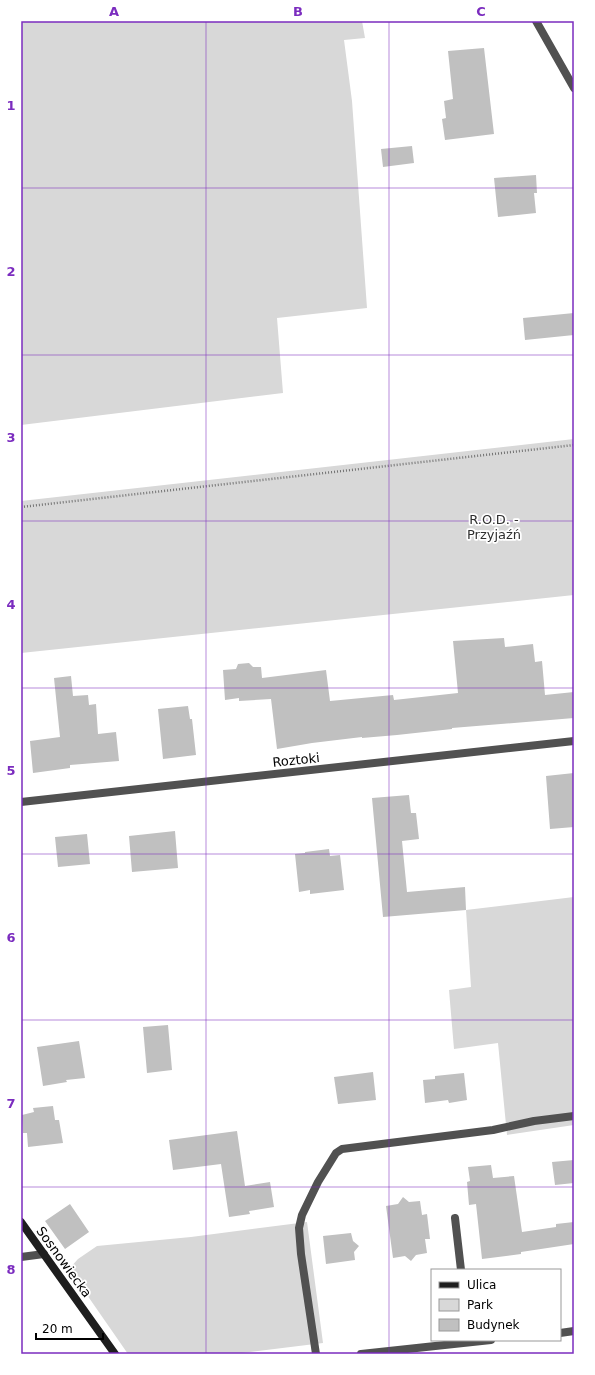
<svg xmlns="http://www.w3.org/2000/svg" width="595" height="1375" font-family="'DejaVu Sans',sans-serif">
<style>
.green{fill:#d8d8d8}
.building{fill:#c0c0c0}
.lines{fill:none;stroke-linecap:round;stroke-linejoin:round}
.path{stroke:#737373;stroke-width:2.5;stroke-dasharray:1 2;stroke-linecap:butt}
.lane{stroke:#515151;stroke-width:8}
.street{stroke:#515151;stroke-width:8}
.secondary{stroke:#1e1e1e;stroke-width:8}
.grid{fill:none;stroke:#7b2cbf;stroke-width:1;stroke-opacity:0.55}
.labels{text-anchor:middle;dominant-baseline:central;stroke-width:3.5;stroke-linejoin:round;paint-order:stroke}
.park-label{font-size:13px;fill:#2f2f2f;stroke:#fff}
.street-label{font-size:13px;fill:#000;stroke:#fff}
.neatline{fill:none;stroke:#7b2cbf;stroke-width:1.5}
.grid-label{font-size:13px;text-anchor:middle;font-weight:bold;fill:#7b2cbf}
</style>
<rect width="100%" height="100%" fill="#fff"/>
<path class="green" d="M 21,21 L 362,21 L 365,38 L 344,40 L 352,101 L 367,308 L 277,318 L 283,393 L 21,425 Z
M 574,439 L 574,595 L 21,653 L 21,501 Z
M 574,897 L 574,1125 L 507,1135 L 498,1043 L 454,1049 L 449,990 L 471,987 L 466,910 Z
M 307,1222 L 323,1343 L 234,1354 L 128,1354 L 69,1269 L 78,1259 L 97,1246 L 191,1237 Z"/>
<path class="building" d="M 484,48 L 494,134 L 445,140 L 442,119 L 446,118 L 444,101 L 453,99 L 448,51 Z
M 412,146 L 414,163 L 383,167 L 381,149 Z
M 536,175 L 537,193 L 534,193 L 536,213 L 498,217 L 494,178 Z
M 574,313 L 574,335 L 525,340 L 523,318 Z
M 504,638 L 505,647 L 533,644 L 535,662 L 542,661 L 545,695 L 574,692 L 574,718 L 452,728 L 452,729 L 397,735 L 362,738 L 362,737 L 312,743 L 277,749 L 271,699 L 239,701 L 239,698 L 225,700 L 223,670 L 236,669 L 238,664 L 249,663 L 253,667 L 261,667 L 262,678 L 326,670 L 330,701 L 393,695 L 394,700 L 458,693 L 453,641 Z
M 71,676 L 73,696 L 88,695 L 89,705 L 96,704 L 98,734 L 116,732 L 119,761 L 70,765 L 70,768 L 33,773 L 30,741 L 60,737 L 54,678 Z
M 188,706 L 190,719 L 192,719 L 196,755 L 163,759 L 158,709 Z
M 574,773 L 574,827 L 550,829 L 546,776 Z
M 409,795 L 411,813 L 416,813 L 419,839 L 402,841 L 407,892 L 465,887 L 466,910 L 383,917 L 372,798 Z
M 175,831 L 178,868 L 132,872 L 129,836 Z
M 87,834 L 90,864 L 58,867 L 55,837 Z
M 329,849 L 330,856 L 340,855 L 344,890 L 310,894 L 310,890 L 299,892 L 295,854 L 305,853 L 305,852 Z
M 168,1025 L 172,1070 L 147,1073 L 143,1027 Z
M 79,1041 L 85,1078 L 66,1080 L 67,1082 L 43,1086 L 37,1047 Z
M 373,1072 L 376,1100 L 338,1104 L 334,1077 Z
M 464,1073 L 467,1100 L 449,1103 L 448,1100 L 425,1103 L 423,1080 L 435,1079 L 435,1076 Z
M 53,1106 L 55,1120 L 59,1120 L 63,1143 L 28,1147 L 27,1133 L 23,1133 L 22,1115 L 34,1112 L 33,1108 Z
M 237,1131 L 245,1186 L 270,1182 L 274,1207 L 249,1211 L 250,1214 L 229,1217 L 221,1164 L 173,1170 L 169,1140 Z
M 574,1160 L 574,1183 L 555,1185 L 552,1162 Z
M 491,1165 L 493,1178 L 514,1176 L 522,1232 L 556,1227 L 556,1224 L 574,1222 L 574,1244 L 521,1252 L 521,1254 L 482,1259 L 476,1204 L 469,1205 L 467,1182 L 470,1181 L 468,1167 Z
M 403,1197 L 409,1202 L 420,1201 L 422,1215 L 427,1214 L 430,1239 L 425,1239 L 427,1253 L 416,1255 L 411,1261 L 405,1256 L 393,1258 L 386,1206 L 398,1204 Z
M 70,1204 L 89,1232 L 65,1249 L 45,1221 Z
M 351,1233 L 353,1241 L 359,1246 L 354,1252 L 355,1260 L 326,1264 L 323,1236 Z"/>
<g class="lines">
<path class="path" d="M 21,507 L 574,445"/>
<path class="lane" d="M 455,1218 L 461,1270
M 21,1257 L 44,1254
M 560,1333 L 574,1331
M 316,1354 L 301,1254 L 299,1228 L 302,1215 L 318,1182 L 336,1153 L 342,1149 L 493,1130 L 534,1121 L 574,1116
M 361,1354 L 491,1340"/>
<path class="street" d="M 536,21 L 574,88
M 21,802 L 574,741"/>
<path class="secondary" d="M 21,1222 L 115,1354"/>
</g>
<path class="grid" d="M 206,21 L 206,1354M 389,21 L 389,1354M 21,188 L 574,188M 21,355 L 574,355M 21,521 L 574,521M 21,688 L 574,688M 21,854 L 574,854M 21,1020 L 574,1020M 21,1187 L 574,1187"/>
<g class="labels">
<g class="park-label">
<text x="494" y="519">R.O.D. -<tspan x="494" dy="15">Przyjaźń</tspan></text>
</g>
<g class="street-label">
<text transform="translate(296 760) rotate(-6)">Roztoki</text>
<text transform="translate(64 1262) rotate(54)">Sosnowiecka</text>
</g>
</g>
<rect width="595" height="1375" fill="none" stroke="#ffffff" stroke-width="44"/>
<rect x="431" y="1269" width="130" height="72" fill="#ffffff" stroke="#999999"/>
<rect x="439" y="1282" width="20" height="6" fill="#1e1e1e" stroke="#999999"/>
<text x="467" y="1289" font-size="12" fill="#000000">Ulica</text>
<rect x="439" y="1299" width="20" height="12" fill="#d8d8d8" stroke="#999999"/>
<text x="467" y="1309" font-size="12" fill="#000000">Park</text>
<rect x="439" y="1319" width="20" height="12" fill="#c0c0c0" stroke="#999999"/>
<text x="467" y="1329" font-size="12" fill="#000000">Budynek</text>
<path d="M36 1333v6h67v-6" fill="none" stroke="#000000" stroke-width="2"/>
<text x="42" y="1333" font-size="12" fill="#000000" stroke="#ffffff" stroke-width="3" paint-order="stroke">20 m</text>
<rect x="22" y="22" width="551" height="1331" class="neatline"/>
<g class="grid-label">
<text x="114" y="16">A</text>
<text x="298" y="16">B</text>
<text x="481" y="16">C</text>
<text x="11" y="110">1</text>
<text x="11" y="276">2</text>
<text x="11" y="442">3</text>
<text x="11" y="609">4</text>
<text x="11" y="775">5</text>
<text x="11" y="942">6</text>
<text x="11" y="1108">7</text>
<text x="11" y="1274">8</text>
</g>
</svg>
